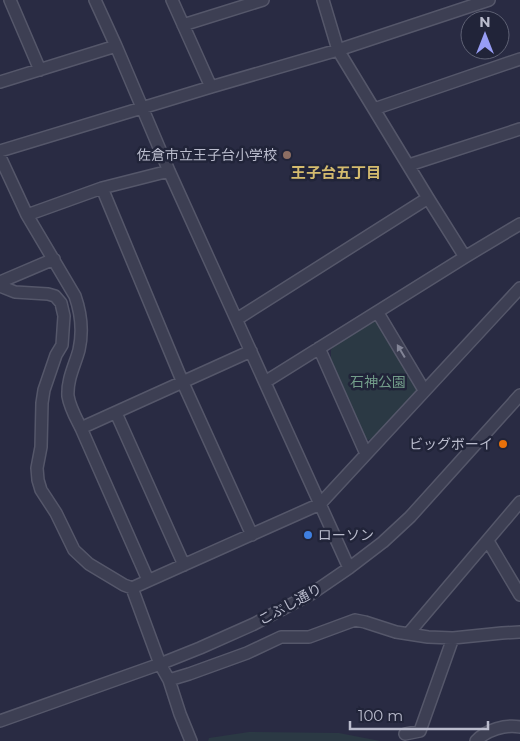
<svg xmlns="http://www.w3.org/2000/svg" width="520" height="741" font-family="Montserrat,'Noto Sans JP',sans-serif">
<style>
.green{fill:#2b3944}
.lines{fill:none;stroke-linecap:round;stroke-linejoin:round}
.minor-casing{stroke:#55576a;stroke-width:14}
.minor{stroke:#3d3f53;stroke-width:11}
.oneway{fill:#828496}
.education-dot{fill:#8d6e63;stroke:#212439;stroke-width:2}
.food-dot{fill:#e8710a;stroke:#212439;stroke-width:2}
.shop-dot{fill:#3f7fe0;stroke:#212439;stroke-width:2}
.labels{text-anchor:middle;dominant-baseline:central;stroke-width:5;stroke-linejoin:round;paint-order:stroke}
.poi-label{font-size:14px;fill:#babccd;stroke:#212439;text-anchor:end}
.park-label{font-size:14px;fill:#729d8a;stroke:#212439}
.street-label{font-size:14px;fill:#babccd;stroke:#212439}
.neighbourhood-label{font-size:15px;font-weight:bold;fill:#d4bb6e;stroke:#212439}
</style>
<rect width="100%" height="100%" fill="#292b43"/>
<path class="green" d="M 373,319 L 379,321 L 419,388 L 372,439 L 368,440 L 364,437 L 331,359 L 331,350 L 334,345 Z
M 249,732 L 339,733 L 380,741 L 208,741 L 209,738 Z"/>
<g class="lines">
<defs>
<path id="minor" d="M 10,0 L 40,70
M 95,0 L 116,46 L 169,171 L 349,568
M 172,0 L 211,87
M 323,0 L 338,50 L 428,198 L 465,257
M 183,25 L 263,0
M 0,82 L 116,46
M 374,109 L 520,59
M 0,151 L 211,87 L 338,50 L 489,0
M 0,157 L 27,215 L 75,296 C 81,313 83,332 79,350 C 75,365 67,379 68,396 C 70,408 76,418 81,428 L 148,580
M 409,165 L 520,129
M 102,188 L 183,383 L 252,535
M 27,215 L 102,188 L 169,171
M 0,282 L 54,259
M 0,286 L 15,292 L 48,294 L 55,296 L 61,303 L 64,316 L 62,345 L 56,355 L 44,390 L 42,403 L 41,447 L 37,468 L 38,480 L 41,490 L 56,513 L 74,550 L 89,564 L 124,585 L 132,588 L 160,664 L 169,680 L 180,714 L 191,741
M 378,313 L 424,390
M 237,319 L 428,198
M 319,348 L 366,454
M 265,382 L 465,257 L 520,224
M 116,413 L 184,565
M 81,428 L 251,351
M 488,541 L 520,595
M 132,588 L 320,504 L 520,288
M 408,634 L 520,502
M 169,680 L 189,674 L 247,653 L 281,637 L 309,637 L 355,620 L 365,622 L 396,632 L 428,637 L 453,638 L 502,633 L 520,632
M 0,721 L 160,664 L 200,648 L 254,624 L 311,594 L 349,568 L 383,542 L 410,517 L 520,395
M 405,734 L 420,731 L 453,638
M 476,741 C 486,730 506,724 520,727"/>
</defs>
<use href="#minor" class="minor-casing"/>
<use href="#minor" class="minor"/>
</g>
<defs><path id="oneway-solid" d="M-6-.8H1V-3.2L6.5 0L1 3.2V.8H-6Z" transform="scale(1.25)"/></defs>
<use class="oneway" href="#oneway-solid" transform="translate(401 351) rotate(-121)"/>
<circle class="education-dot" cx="287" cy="155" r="5"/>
<circle class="food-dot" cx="503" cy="444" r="5"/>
<circle class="shop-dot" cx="308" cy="535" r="5"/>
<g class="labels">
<g class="poi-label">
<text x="277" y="155">佐倉市立王子台小学校</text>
<text x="493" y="444">ビッグボーイ</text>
<text x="318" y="535" text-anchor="start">ローソン</text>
</g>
<g class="park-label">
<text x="378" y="382">石神公園</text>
</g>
<g class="street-label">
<text transform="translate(290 604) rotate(-29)">こぶし通り</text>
</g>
<g class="neighbourhood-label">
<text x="336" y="172">王子台五丁目</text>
</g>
</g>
<g transform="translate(485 35)"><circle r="24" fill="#212439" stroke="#5e6174"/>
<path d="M0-4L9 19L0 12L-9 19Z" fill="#979df5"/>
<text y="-8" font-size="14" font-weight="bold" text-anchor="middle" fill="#babccd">N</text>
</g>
<path d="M350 721v8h138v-8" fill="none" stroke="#babccd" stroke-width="2.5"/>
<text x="358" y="721" font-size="15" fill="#babccd" stroke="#212439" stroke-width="4" paint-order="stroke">100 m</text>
</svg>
